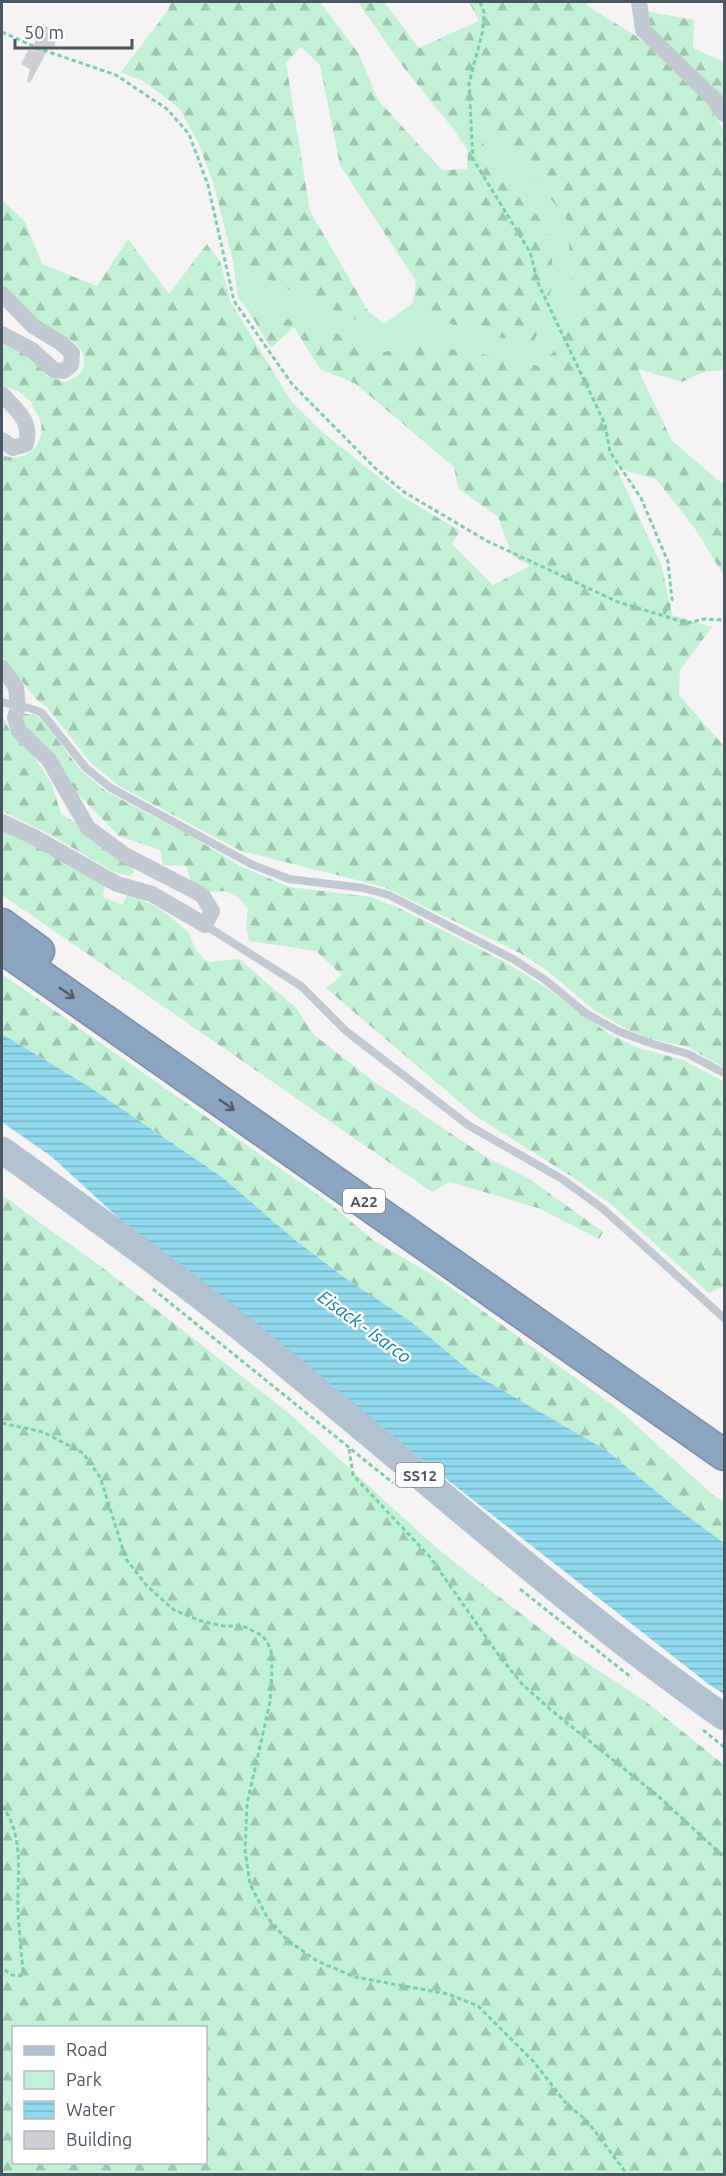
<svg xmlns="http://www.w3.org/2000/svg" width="726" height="2176" font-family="Ubuntu,sans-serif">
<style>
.green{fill:#c3f1d5}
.forest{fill:url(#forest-firs);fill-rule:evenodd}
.water{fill:url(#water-rules)}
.building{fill:#cdcfd5}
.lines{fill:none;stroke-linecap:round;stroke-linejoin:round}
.motorway-casing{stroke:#7690ad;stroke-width:33}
.path{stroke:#7ad0a6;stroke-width:3;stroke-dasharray:4.5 3;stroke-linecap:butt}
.service{stroke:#c1cad2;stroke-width:8}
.minor{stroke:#c1cad2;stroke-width:16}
.primary{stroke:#b3c2d1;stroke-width:27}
.motorway{stroke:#8ba5c1;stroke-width:30}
.oneway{stroke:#505e6b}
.labels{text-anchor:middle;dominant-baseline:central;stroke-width:5;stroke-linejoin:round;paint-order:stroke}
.shield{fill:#fff;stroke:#808990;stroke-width:1.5}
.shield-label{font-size:15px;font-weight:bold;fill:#4a5661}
.water-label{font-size:18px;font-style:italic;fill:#0c7c9b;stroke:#fff}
</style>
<defs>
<pattern id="forest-firs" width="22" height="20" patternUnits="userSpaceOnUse" patternTransform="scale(1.5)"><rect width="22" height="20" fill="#c3f1d5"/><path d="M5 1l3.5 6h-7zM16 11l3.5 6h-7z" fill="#a0c6b0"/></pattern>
<pattern id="water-rules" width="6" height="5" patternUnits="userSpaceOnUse" patternTransform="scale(1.5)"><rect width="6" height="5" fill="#90daee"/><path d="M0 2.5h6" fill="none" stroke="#78b4c4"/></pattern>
</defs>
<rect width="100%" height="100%" fill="#f5f3f3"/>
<path class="green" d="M 471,115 L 488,128 L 555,204 L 569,223 L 569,260 L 577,305 L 554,351 L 540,366 L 464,350 L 414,346 L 383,352 L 329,330 L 290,319 L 271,321 L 247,300 L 244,304 L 238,298 L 233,261 L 247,270 L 360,322 L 368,311 L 384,324 L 413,303 L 447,323 L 500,338 L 547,310 L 554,274 L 548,234 L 540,219 L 482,142 L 468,151 L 451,126 Z"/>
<path class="forest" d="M 170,2 L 320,2 L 359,54 L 378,100 L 442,170 L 467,169 L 468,151 L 482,142 L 540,219 L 548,234 L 554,274 L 547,310 L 534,341 L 500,338 L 447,323 L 413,303 L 416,281 L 340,165 L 320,65 L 301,47 L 286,63 L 310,211 L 368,311 L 360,322 L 247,270 L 233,261 L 214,185 L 198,142 L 179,108 L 145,82 L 121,72 L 169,9 Z
M 358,2 L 384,2 L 419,48 L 479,21 L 469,2 L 588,2 L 587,6 L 636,36 L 676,70 L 707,100 L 724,131 L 724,370 L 704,372 L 682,382 L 638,369 L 672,441 L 724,485 L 724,576 L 696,530 L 656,479 L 630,472 L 615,465 L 662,567 L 672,615 L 712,627 L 680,670 L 679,695 L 724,746 L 724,1068 L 688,1047 L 648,1038 L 627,1029 L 595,1011 L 545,969 L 520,953 L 384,887 L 241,851 L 119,786 L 91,763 L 46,706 L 37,700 L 2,656 L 2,455 C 23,464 45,447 41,423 C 40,415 32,410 31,402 L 18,391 L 2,385 L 2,341 L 31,355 L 47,376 L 65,382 C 74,378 83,375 84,364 C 87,337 49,333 33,321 C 22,311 10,298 2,286 L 2,200 L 25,222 L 42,264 L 97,286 L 128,239 L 169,294 L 207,244 L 220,261 L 231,303 L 291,401 L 321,431 L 406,499 L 460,531 L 452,544 L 493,585 L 530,566 L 512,555 L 498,517 L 458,488 L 454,467 L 356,384 L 320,369 L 294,327 L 271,348 L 244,304 L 246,300 L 271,321 L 290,319 L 329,330 L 383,352 L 414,346 L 464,350 L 540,366 L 554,351 L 577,305 L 569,260 L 569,223 L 555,204 L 487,128 L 471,115 L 451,126 L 404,68 Z
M 645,11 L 694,20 L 693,48 L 724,62 L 724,96 L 723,99 L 651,31 Z
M 24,714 L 33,714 L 42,719 L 81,771 L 107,792 L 191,836 L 240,866 L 289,887 L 371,897 L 399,908 L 505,962 L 544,986 L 609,1034 L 638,1048 L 683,1060 L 724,1082 L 724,1286 L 709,1293 L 612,1205 L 571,1176 L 477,1117 L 326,988 L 342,975 L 316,951 L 249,941 L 246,927 L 248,909 L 239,898 L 226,891 L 209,892 L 192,884 L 186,866 L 163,865 L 160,850 L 119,836 L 75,791 L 23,726 Z
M 2,715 L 9,729 L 27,747 L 51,782 L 61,814 L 81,826 L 130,863 L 134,872 L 130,876 L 114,872 L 49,834 L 2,811 Z
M 2,829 L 105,884 L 103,897 L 122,905 L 128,894 L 157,907 L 167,914 L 188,932 L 196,950 L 207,962 L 239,959 L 296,1008 L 314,1035 L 376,1083 L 489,1159 L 528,1178 L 603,1232 L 599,1239 L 538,1208 L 450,1182 L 432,1192 L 2,895 Z
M 2,974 L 328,1202 L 374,1241 L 433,1275 L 618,1409 L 715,1497 L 724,1501 L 724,1543 L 675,1507 L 606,1450 L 471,1372 L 295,1240 L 222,1177 L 88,1086 L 2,1034 Z
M 2,1195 L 107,1271 L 290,1414 L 431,1543 L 468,1573 L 572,1653 L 645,1701 L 724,1765 L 724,2174 L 2,2174 ZM 14,2028 L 206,2028 L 206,2162 L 14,2162 Z"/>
<path class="water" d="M 2,1034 L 88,1086 L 222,1177 L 295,1240 L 348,1280 L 410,1321 L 471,1372 L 606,1450 L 675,1507 L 724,1543 L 724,1694 L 711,1686 L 303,1367 L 136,1234 L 52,1157 L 2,1122 Z"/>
<path class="building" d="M 38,26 L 58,28 L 54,49 L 49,47 L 30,83 L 27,82 L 30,69 L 21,64 L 29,49 L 33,51 Z"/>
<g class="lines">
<defs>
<path id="motorway" d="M 2,924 L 39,951
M 2,948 L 724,1455"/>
</defs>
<use href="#motorway" class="motorway-casing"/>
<path class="path" d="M 480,2 L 484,12 L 483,30 L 469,83 L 473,159 L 530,252 L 538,283 L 605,424 L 610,452 L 641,498 L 668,562 L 672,600 L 663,615
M 2,32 L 40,49 L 116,75 L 167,109 L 189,134 L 208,185 L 234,301 L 292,384 L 375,468 L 404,492 L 487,541 L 618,602 L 687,623 L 704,619 L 724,620
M 153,1289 L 393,1483
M 2,1423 L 43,1432 L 83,1453 L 100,1477 L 126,1559 L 147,1586 L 174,1610 L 201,1621 L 223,1626 L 243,1626 L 263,1636 L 271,1649 L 272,1671 L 270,1702 L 247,1804 L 245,1850 L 250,1884 L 267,1917 L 287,1940 L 317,1961 L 355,1977 L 448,1994 L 478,2006 L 534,2062 L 565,2102 L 588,2122 L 627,2174
M 349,1449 L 353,1475 L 430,1557 L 500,1657 L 523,1685 L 552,1711 L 658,1796 L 724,1857
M 520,1589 L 632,1678
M 703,1730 L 724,1747
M 2,1806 C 25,1836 17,1876 18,1910 C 19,1930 21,1950 23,1971 L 21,1976 L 12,1975 L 2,1968"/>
<path class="service" d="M 2,702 C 15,706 30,706 42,713 L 86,768 L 111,788 L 251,864 L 289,879 L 363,888 L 389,895 L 513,959 L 544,979 L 587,1014 L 618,1031 L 650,1043 L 688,1054 L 724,1073
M 205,925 L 301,986 L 346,1031 L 468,1125 L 562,1179 L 602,1208 L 724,1318"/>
<path class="minor" d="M 639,2 L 643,30 L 714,99 L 724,114
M 2,294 L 33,326 L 61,343 L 72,353 L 71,365 L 64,371 L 54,370 L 32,350 L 2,334
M 2,394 C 17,411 32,420 26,444 L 13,448 L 2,440
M 2,668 L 16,687 L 18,707 L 15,718 L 19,731 L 49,760 L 88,828 L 125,855 L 202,895 L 212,911 L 205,925 L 152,894 L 117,884 L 34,837 L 2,822"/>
<path class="primary" d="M 2,1150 C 99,1220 196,1290 289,1367 C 433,1485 572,1610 724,1717"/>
<use href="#motorway" class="motorway"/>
</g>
<defs><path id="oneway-shaft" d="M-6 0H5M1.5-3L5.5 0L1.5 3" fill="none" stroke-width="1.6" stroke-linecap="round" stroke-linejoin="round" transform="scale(1.5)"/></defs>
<g class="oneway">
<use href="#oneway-shaft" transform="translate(67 993) rotate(35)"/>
<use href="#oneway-shaft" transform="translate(227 1105) rotate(35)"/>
</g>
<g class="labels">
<g class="shield">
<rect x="343" y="1189" width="42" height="24" rx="4.5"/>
<rect x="396" y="1463" width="48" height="24" rx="4.5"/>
</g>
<g class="shield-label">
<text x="364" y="1201">A22</text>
<text x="420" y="1475">SS12</text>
</g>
<g class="water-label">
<text transform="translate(365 1326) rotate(36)">Eisack - Isarco</text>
</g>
</g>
<rect width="726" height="2176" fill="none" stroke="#4a5661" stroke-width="6"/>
<rect x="12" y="2026" width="195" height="138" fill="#ffffff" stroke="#b7bbc0" stroke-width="1.5"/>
<rect x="24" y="2046" width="30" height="9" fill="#b3c2d1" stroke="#b7bbc0" stroke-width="1.5"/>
<text x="66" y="2056" font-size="18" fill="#4a5661">Road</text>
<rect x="24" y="2071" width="30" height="18" fill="#c3f1d5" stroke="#b7bbc0" stroke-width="1.5"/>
<text x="66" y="2086" font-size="18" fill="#4a5661">Park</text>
<rect x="24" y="2101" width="30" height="18" fill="url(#water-rules)" stroke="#b7bbc0" stroke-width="1.5"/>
<text x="66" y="2116" font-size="18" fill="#4a5661">Water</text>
<rect x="24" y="2131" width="30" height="18" fill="#cdcfd5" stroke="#b7bbc0" stroke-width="1.5"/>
<text x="66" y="2146" font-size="18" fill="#4a5661">Building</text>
<path d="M15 39v9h117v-9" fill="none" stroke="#4a5661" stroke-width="3"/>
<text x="24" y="39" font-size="18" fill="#4a5661" stroke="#ffffff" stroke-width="4.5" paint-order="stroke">50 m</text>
</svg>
